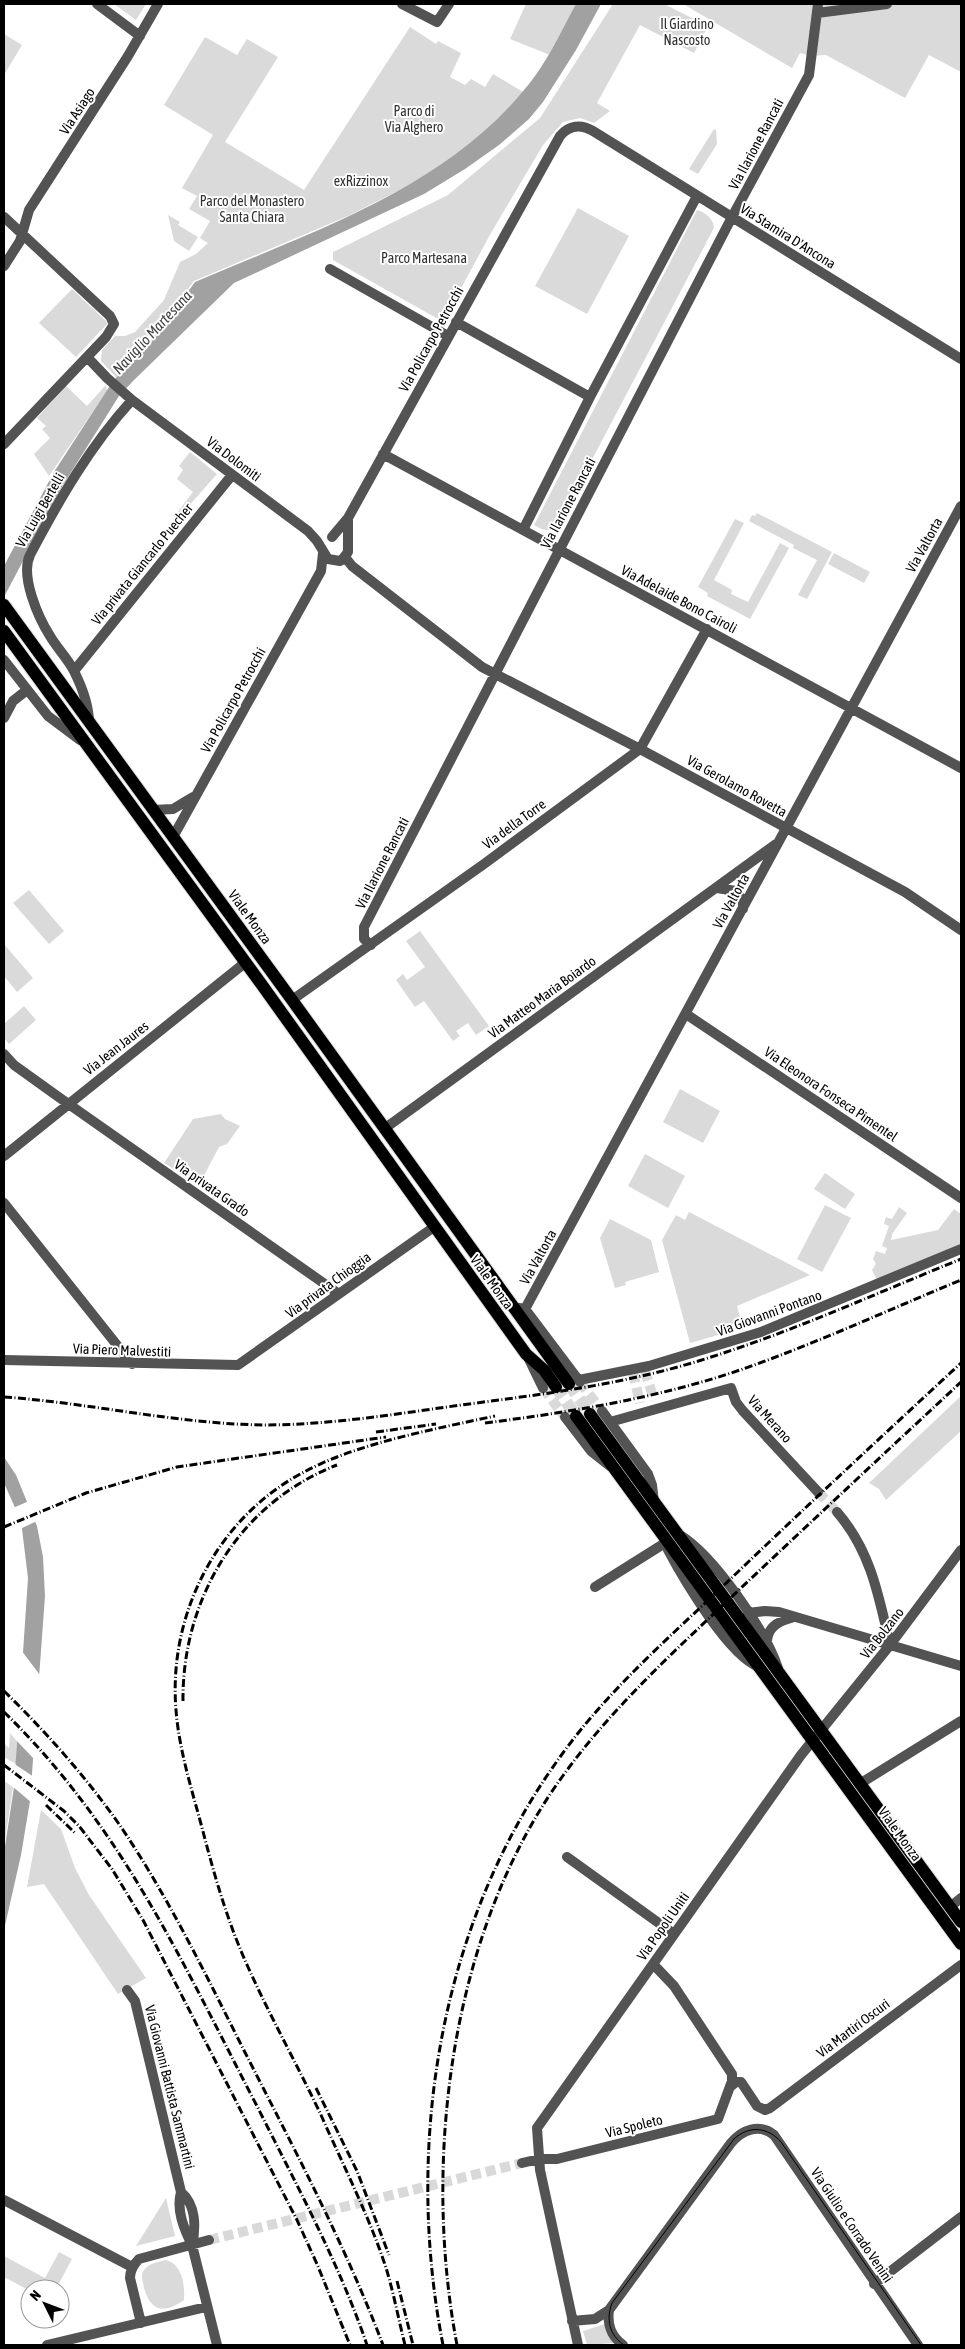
<svg xmlns="http://www.w3.org/2000/svg" width="965" height="2349" font-family="'Asap Condensed',sans-serif">
<style>
.green{fill:#dadada}
.water{fill:#a1a1a1}
.pier{fill:#fff}
.lines{fill:none;stroke-linecap:round;stroke-linejoin:round}
.street-tunnel{stroke:#d9d9d9;stroke-width:10;stroke-dasharray:10 5;stroke-linecap:butt}
.primary-tunnel{stroke:#d9d9d9;stroke-width:12;stroke-dasharray:12 6;stroke-linecap:butt}
.primary-casing{stroke:#dbdbdb;stroke-width:14}
.street{stroke:#535353;stroke-width:10}
.primary{stroke:#000;stroke-width:12}
.tram{stroke:#000;stroke-width:1}
.rail{stroke:#000;stroke-width:3;stroke-dasharray:8 2.5 1 2.5;stroke-linecap:butt}
.labels{text-anchor:middle;dominant-baseline:central;stroke-width:4;stroke-linejoin:round;paint-order:stroke}
.park-label{font-size:14px;fill:#313131;stroke:#fff}
.street-label{font-size:14px;fill:#000;stroke:#fff}
.water-label{font-size:15px;font-style:italic;fill:#424242;stroke:#fff}
</style>
<rect width="100%" height="100%" fill="#fff"/>
<path class="green" d="M 114,4 L 146,4 L 136,20 Z
M 526,4 L 578,4 L 550,55 L 510,39 Z
M 613,4 L 664,4 L 708,26 L 694,53 L 640,25 L 597,103 L 610,111 L 594,123 L 580,118 L 563,122 L 543,145 L 491,233 L 446,316 L 440,320 L 333,260 L 333,252 L 448,195 L 540,118 Z
M 683,4 L 961,4 L 961,72 L 929,55 L 905,98 L 826,55 L 811,56 L 800,53 L 792,68 Z
M 410,27 L 436,44 L 438,41 L 461,53 L 450,77 L 465,85 L 471,79 L 485,87 L 493,74 L 525,93 L 478,139 L 429,175 L 348,216 L 194,281 L 181,299 L 176,315 L 117,378 L 101,361 L 102,350 L 115,336 L 125,336 L 135,332 L 164,300 L 180,262 L 196,254 L 208,243 L 200,238 L 210,221 L 189,209 L 197,196 L 182,188 L 213,135 L 164,105 L 205,37 L 237,55 L 247,39 L 278,57 L 225,142 L 304,190 Z
M 4,34 L 22,45 L 4,75 Z
M 714,129 L 716,130 L 717,144 L 698,174 L 689,169 Z
M 578,208 L 629,236 L 587,314 L 535,286 Z
M 697,210 C 705,212 714,219 714,228 L 557,526 C 548,533 543,530 534,525 Z
M 168,215 L 180,222 L 178,225 L 198,237 L 189,251 L 174,241 Z
M 72,289 L 108,323 L 76,357 L 39,323 Z
M 106,385 L 107,391 L 49,476 L 34,454 L 50,438 L 42,429 L 46,426 L 37,418 L 66,386 L 87,406 Z
M 190,452 L 217,474 L 180,516 L 177,513 L 193,492 L 177,479 L 183,470 L 179,466 Z
M 757,513 L 832,552 L 807,599 L 798,595 L 817,560 L 793,548 L 794,545 L 749,521 L 752,515 L 755,516 Z
M 735,519 L 744,523 L 714,580 L 732,590 L 731,594 L 748,602 L 780,543 L 789,548 L 750,619 L 707,596 L 708,593 L 698,587 Z
M 834,553 L 870,572 L 864,583 L 828,564 Z
M 29,890 L 64,931 L 49,944 L 13,903 Z
M 420,931 L 489,1026 L 476,1035 L 468,1023 L 456,1031 L 460,1036 L 453,1041 L 424,1001 L 415,1007 L 396,980 L 403,974 L 407,980 L 425,967 L 406,941 Z
M 4,944 L 33,978 L 17,992 L 4,976 Z
M 24,1006 L 36,1020 L 9,1044 L 4,1038 L 4,1024 Z
M 680,1089 L 720,1111 L 703,1143 L 663,1122 Z
M 221,1114 L 225,1119 L 240,1126 L 227,1144 L 219,1147 L 199,1185 L 164,1163 L 193,1119 Z
M 645,1154 L 685,1176 L 668,1208 L 628,1186 Z
M 825,1173 L 855,1194 L 845,1209 L 814,1189 Z
M 825,1205 L 851,1218 L 822,1272 L 797,1259 Z
M 899,1207 L 907,1213 L 892,1234 L 891,1240 L 938,1230 L 954,1209 L 961,1214 L 961,1244 L 877,1280 L 872,1270 L 876,1264 L 873,1259 L 876,1251 L 885,1254 L 887,1248 L 882,1246 L 889,1226 L 884,1224 L 886,1217 L 892,1219 Z
M 689,1212 L 810,1275 L 737,1306 L 743,1328 L 690,1343 L 662,1240 L 676,1215 L 685,1220 Z
M 610,1219 L 651,1240 L 659,1272 L 625,1282 L 626,1285 L 615,1288 L 600,1238 Z
M 961,1396 L 961,1431 L 886,1500 L 879,1489 L 869,1483 Z
M 10,1733 L 17,1741 L 16,1764 L 4,1757 L 4,1743 L 9,1748 Z
M 4,1781 L 13,1787 L 4,1847 Z
M 41,1810 L 61,1829 L 75,1868 L 89,1895 L 146,1978 L 118,1994 L 44,1884 L 27,1887 Z
M 166,2198 L 175,2236 L 136,2246 Z
M 59,2252 L 72,2259 L 56,2289 L 30,2289 L 30,2291 L 4,2277 L 4,2256 L 45,2278 Z
M 165,2260 C 182,2263 185,2284 184,2300 C 164,2314 151,2312 144,2288 C 143,2282 140,2275 144,2270 C 149,2263 158,2262 165,2260 Z
M 605,2324 L 615,2343 L 587,2345 L 583,2331 Z"/>
<path class="water" d="M 576,4 L 601,4 L 576,50 L 543,102 L 529,119 L 499,145 L 465,169 L 424,194 L 234,283 L 133,381 L 119,396 L 63,485 L 4,597 L 4,566 L 54,472 L 113,381 L 176,316 L 182,300 L 195,282 C 316,230 454,186 535,76 C 551,54 563,28 576,4 Z
M 4,1457 L 16,1475 L 37,1526 L 43,1557 L 45,1596 L 30,1801 L 21,1855 L 4,1930 L 4,1853 L 14,1787 L 28,1578 L 21,1521 L 4,1483 Z"/>
<path class="pier" d="M 29,1501 L 37,1521 L 20,1529 L 13,1508 Z
M 21,1650 L 43,1679 L 34,1759 L 15,1739 Z
M 13,1763 L 34,1777 L 32,1803 L 12,1786 Z"/>
<g class="lines">
<path class="street-tunnel" d="M 645,1371 L 654,1400
M 633,1373 L 640,1403
M 580,1382 L 602,1411
M 543,1388 L 565,1417
M 818,1492 L 837,1512
M 209,2240 L 522,2163"/>
<path class="primary-tunnel" d="M 569,1384 L 590,1414
M 556,1387 L 576,1416"/>
<defs>
<path id="primary" d="M 4,605 L 292,1000 L 569,1384
M 4,631 L 262,985 L 526,1354 L 544,1370 L 556,1387
M 590,1414 L 961,1922
M 576,1416 L 961,1944"/>
</defs>
<use href="#primary" class="primary-casing"/>
<path class="street" d="M 97,4 L 140,36
M 402,4 L 437,22 L 449,4
M 817,13 L 887,4
M 4,217 L 110,316 L 114,324 L 106,337 L 4,444
M 4,266 L 20,241 L 29,210 L 128,56 L 158,4
M 330,269 L 448,336
M 456,322 L 590,397
M 87,357 L 107,378 L 132,400 L 308,531 L 317,541 L 328,559 L 340,561
M 383,454 L 961,768
M 523,530 L 590,397 L 697,196
M 332,537 L 348,518 L 560,136 C 569,125 581,124 593,131 L 961,359
M 345,557 L 352,566 L 482,667 L 640,749 L 905,892 L 961,930
M 342,560 L 348,552 L 348,518
M 4,660 L 48,716 L 80,740
M 74,671 L 232,475
M 4,718 L 13,701 L 27,690
M 89,723 C 89,706 82,687 74,671 C 68,659 57,648 50,636 C 38,617 20,576 30,555 C 59,500 90,446 132,400
M 153,810 L 173,809 L 193,797
M 173,837 L 321,571 L 323,553
M 717,888 L 736,891 L 743,901 L 743,909
M 371,945 L 364,939 L 364,927 L 732,217 L 809,75 L 818,4
M 292,1000 L 484,864 L 640,749 L 707,629
M 686,1014 L 961,1198
M 4,1054 L 14,1065 L 60,1098 L 339,1294
M 384,1129 L 776,844
M 4,1156 L 246,962
M 4,1203 L 132,1364
M 519,1308 L 525,1309 L 580,1382
M 525,1309 L 961,506
M 527,1355 L 543,1388
M 4,1360 L 238,1365 L 434,1227
M 579,1380 L 649,1366 L 761,1332 L 961,1249
M 602,1411 L 648,1474 L 652,1485 L 654,1502
M 565,1417 L 591,1451 L 610,1466
M 610,1422 L 731,1388 L 736,1402 L 743,1411 L 818,1492
M 837,1512 C 871,1551 879,1597 890,1645
M 680,1535 C 714,1556 765,1630 778,1668
M 668,1550 C 684,1580 729,1656 759,1667
M 595,1587 L 665,1543
M 748,1613 L 765,1611 L 779,1612 L 961,1666
M 767,1640 C 769,1625 780,1621 794,1617
M 861,1783 L 961,1721
M 567,1857 L 674,1934
M 950,1907 L 961,1898
M 127,1990 L 135,2001 L 181,2192 C 176,2210 184,2229 192,2245 L 217,2345
M 731,2086 L 736,2082 L 741,2082 L 757,2106 L 765,2110 L 770,2108 L 961,1965
M 522,2163 L 539,2159 L 557,2159 L 718,2119 L 732,2081 L 732,2074 L 674,1986 L 653,1964
M 181,2192 C 196,2205 196,2227 192,2245
M 4,2200 L 132,2267
M 874,2284 L 961,2217
M 609,2310 C 607,2325 611,2336 623,2345
M 572,2321 L 595,2319 L 609,2310 L 731,2143 C 742,2130 759,2123 774,2135 L 918,2345
M 141,2323 L 130,2278 C 130,2270 133,2265 139,2259 L 209,2240
M 47,2345 L 206,2307
M 578,2345 L 540,2170 L 537,2128 L 801,1755 L 890,1645 L 961,1550"/>
<use href="#primary" class="primary"/>
<path class="tram" d="M 624,2345 C 609,2335 606,2319 612,2303 L 734,2139 C 749,2125 768,2127 781,2142 L 921,2345"/>
<path class="rail" d="M 4,1397 C 91,1403 177,1424 264,1425 C 330,1425 396,1414 461,1405 C 545,1394 627,1384 708,1358 C 794,1331 877,1293 961,1259
M 485,1423 C 571,1412 658,1398 740,1370 C 815,1344 888,1310 961,1280
M 376,1432 L 436,1424
M 4,1527 L 86,1493 L 177,1467 L 386,1437
M 4,1691 C 47,1733 87,1778 121,1827 C 173,1904 213,1990 255,2072 C 301,2162 347,2250 383,2345
M 183,1701 C 182,1599 239,1503 337,1465
M 4,1712 C 123,1828 183,1964 258,2108 C 297,2186 339,2263 367,2345
M 4,1765 L 64,1811 L 79,1826 L 112,1869 L 143,1920 L 297,2220 L 317,2264 L 350,2345
M 46,1805 L 75,1833
M 316,2088 L 357,2171 L 389,2255
M 397,2281 L 413,2345
M 405,2345 C 399,2321 394,2295 387,2271 C 371,2220 343,2165 321,2115 C 296,2062 267,2011 244,1958 C 225,1914 213,1870 201,1824 C 191,1787 179,1749 176,1710 C 168,1613 218,1517 304,1472 C 358,1443 435,1429 495,1416
M 443,2345 C 404,2146 439,1924 560,1757 C 605,1694 663,1643 719,1590 C 799,1513 880,1438 961,1363
M 457,2345 C 422,2161 450,1932 562,1777 C 613,1706 678,1648 741,1588 C 814,1519 888,1450 961,1382"/>
</g>
<g class="labels">
<g class="park-label">
<text x="687" y="24">Il Giardino<tspan x="687" dy="16">Nascosto</tspan></text>
<text x="414" y="111">Parco di<tspan x="414" dy="16">Via Alghero</tspan></text>
<text x="361" y="181">exRizzinox</text>
<text x="252" y="201">Parco del Monastero<tspan x="252" dy="16">Santa Chiara</tspan></text>
<text x="424" y="258">Parco Martesana</text>
</g>
<g class="street-label">
<text transform="translate(77 111) rotate(-57)">Via Asiago</text>
<text transform="translate(756 144) rotate(-62)">Via Ilarione Rancati</text>
<text transform="translate(788 236) rotate(32)">Via Stamira D'Ancona</text>
<text transform="translate(431 339) rotate(-61)">Via Policarpo Petrocchi</text>
<text transform="translate(234 459) rotate(37)">Via Dolomiti</text>
<text transform="translate(568 503) rotate(-62)">Via Ilarione Rancati</text>
<text transform="translate(40 510) rotate(-60)">Via Luigi Bertelli</text>
<text transform="translate(924 545) rotate(-61)">Via Valtorta</text>
<text transform="translate(142 564) rotate(-51)">Via privata Giancarlo Puecher</text>
<text transform="translate(679 599) rotate(28)">Via Adelaide Bono Cairoli</text>
<text transform="translate(233 700) rotate(-61)">Via Policarpo Petrocchi</text>
<text transform="translate(737 786) rotate(29)">Via Gerolamo Rovetta</text>
<text transform="translate(514 824) rotate(-36)">Via della Torre</text>
<text transform="translate(382 863) rotate(-63)">Via Ilarione Rancati</text>
<text transform="translate(731 901) rotate(-61)">Via Valtorta</text>
<text transform="translate(250 917) rotate(54)">Viale Monza</text>
<text transform="translate(542 997) rotate(-36)">Via Matteo Maria Boiardo</text>
<text transform="translate(116 1048) rotate(-38)">Via Jean Jaures</text>
<text transform="translate(831 1094) rotate(34)">Via Eleonora Fonseca Pimentel</text>
<text transform="translate(212 1188) rotate(35)">Via privata Grado</text>
<text transform="translate(538 1257) rotate(-61)">Via Valtorta</text>
<text transform="translate(492 1282) rotate(54)">Viale Monza</text>
<text transform="translate(328 1285) rotate(-36)">Via privata Chioggia</text>
<text transform="translate(769 1313) rotate(-20)">Via Giovanni Pontano</text>
<text transform="translate(122 1350) rotate(2)">Via Piero Malvestiti</text>
<text transform="translate(770 1419) rotate(48)">Via Merano</text>
<text transform="translate(882 1633) rotate(-52)">Via Bolzano</text>
<text transform="translate(900 1834) rotate(54)">Viale Monza</text>
<text transform="translate(663 1926) rotate(-55)">Via Popoli Uniti</text>
<text transform="translate(853 2028) rotate(-37)">Via Martiri Oscuri</text>
<text transform="translate(170 2087) rotate(76)">Via Giovanni Battista Sammartini</text>
<text transform="translate(634 2126) rotate(-14)">Via Spoleto</text>
<text transform="translate(852 2225) rotate(56)">Via Giulio e Corrado Venini</text>
</g>
<g class="water-label">
<text transform="translate(152 332) rotate(-47)">Naviglio Martesana</text>
</g>
</g>
<rect width="965" height="2349" fill="none" stroke="#000000" stroke-width="10"/>
<g transform="translate(45 2304) rotate(312)"><circle r="24" fill="#ffffff" stroke="#999999"/>
<path d="M0-4L9 19L0 12L-9 19Z" fill="#000000"/>
<text y="-8" font-size="14" font-weight="bold" text-anchor="middle" fill="#000000">N</text>
</g>
</svg>
